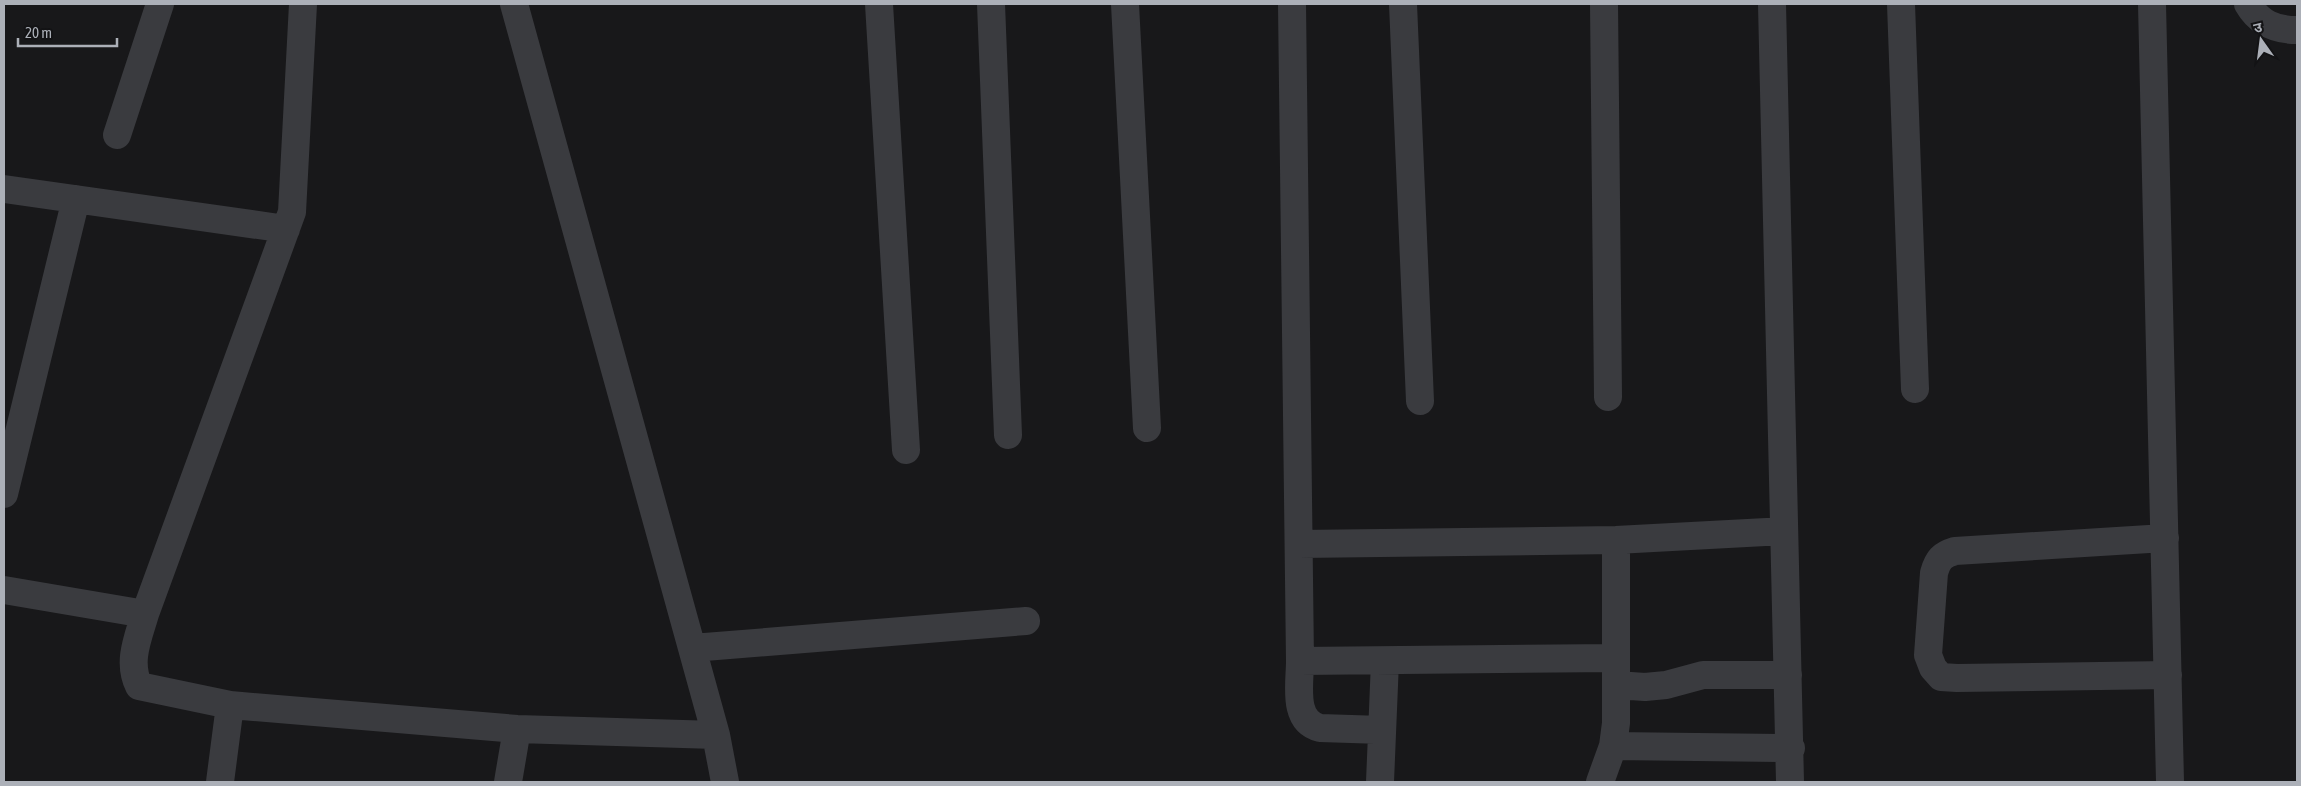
<svg xmlns="http://www.w3.org/2000/svg" width="2301" height="786" font-family="'Asap Condensed','Noto Sans Devanagari',sans-serif">
<style>
.lines{fill:none;stroke-linecap:round;stroke-linejoin:round}
.minor{stroke:#3a3b3f;stroke-width:28}
</style>
<rect width="100%" height="100%" fill="#18181a"/>
<g class="lines">
<path class="minor" d="M 514,4 L 716,735 L 725,782
M 879,4 L 906,450
M 991,4 L 1008,435
M 1125,4 L 1147,428
M 1292,4 L 1300,661 L 1616,658
M 1403,4 L 1420,401
M 1604,4 L 1608,397
M 1772,4 L 1790,782
M 1901,4 L 1915,389
M 2152,4 L 2170,782
M 2248,4 C 2259,23 2275,30 2297,30
M 117,135 L 160,4
M 4,189 L 286,229
M 4,494 L 76,199
M 2165,538 L 1955,551 C 1942,555 1938,559 1934,573 L 1928,655 L 1933,668 L 1941,677 L 1957,678 L 2168,675
M 1299,544 L 1616,540 L 1784,531
M 4,590 L 145,614 C 138,638 127,662 139,686 L 230,705 L 517,729 L 716,735
M 145,614 L 292,212 L 303,4
M 692,648 L 1026,621
M 1300,661 C 1300,684 1292,721 1320,728 L 1382,730
M 1616,685 L 1645,687 L 1666,685 L 1703,675 L 1788,675
M 1613,746 L 1791,748
M 220,782 L 230,705
M 508,782 L 517,729
M 1380,782 L 1385,661
M 1600,782 L 1613,746 L 1616,723 L 1616,540"/>
</g>
<rect width="2301" height="786" fill="none" stroke="#acb0b8" stroke-width="10"/>
<g transform="translate(2261 40) rotate(346)" stroke="#131315" stroke-width="4" paint-order="stroke">
<path d="M0-4L9 19L0 12L-9 19Z" fill="#acb0b8"/>
<text y="-8" font-size="14" font-weight="bold" text-anchor="middle" fill="#acb0b8">उ</text>
</g>
<path d="M18 38v8h99v-8" fill="none" stroke="#acb0b8" stroke-width="2.5"/>
<text x="25" y="38" font-size="15" fill="#acb0b8" stroke="#131315" stroke-width="4" paint-order="stroke">20 m</text>
</svg>
